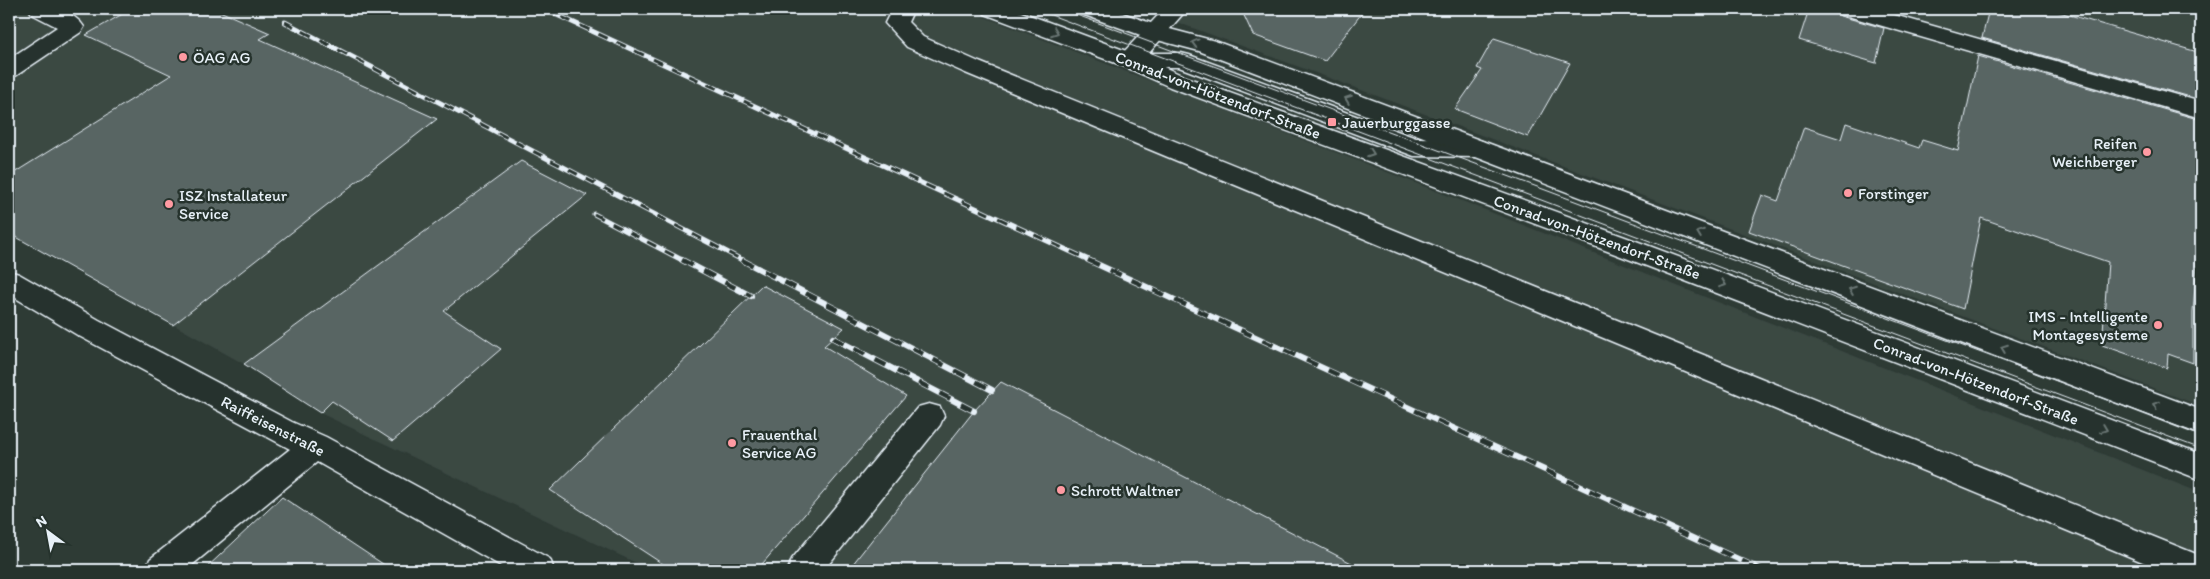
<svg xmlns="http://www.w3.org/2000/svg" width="2210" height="579" font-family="Itim,sans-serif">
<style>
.built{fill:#3b4843}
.building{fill:#596563;stroke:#e8f1f8}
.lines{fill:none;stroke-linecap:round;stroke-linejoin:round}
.minor-casing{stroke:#e8f1f8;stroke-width:3}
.major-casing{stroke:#e8f1f8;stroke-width:3}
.minor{fill:#26332d;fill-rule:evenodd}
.major{fill:#26332d;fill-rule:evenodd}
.tram{stroke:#e8f1f8;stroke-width:1}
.rail-far1-casing{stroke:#e8f1f8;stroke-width:5}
.rail-casing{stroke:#e8f1f8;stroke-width:6}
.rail-far1{stroke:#26332d;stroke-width:3;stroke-dasharray:10;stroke-linecap:butt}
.rail{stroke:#26332d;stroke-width:4.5;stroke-dasharray:12;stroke-linecap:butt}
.oneway{stroke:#6a7674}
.poi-dot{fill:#ff9aa2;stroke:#26332d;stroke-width:2}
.labels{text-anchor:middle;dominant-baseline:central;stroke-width:5;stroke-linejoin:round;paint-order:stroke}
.poi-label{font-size:16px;fill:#e8f1f8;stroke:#26332d;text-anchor:start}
.street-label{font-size:16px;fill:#e8f1f8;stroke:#26332d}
</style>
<rect width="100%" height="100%" fill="#2e3b35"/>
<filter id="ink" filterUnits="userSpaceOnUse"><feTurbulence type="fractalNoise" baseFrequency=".02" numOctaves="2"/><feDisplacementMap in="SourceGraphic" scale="10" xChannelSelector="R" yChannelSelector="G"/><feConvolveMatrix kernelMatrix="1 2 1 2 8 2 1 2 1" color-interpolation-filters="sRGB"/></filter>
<g filter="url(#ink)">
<path class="built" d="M 9,9 L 964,9 L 1475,206 L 2201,493 L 2201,570 L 651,570 L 320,413 L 244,364 L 9,233 Z
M 1141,9 L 2201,9 L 2201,406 L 1324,76 Z"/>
<path class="building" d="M 131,9 L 145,15 L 155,9 L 215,9 L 270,33 L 260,39 L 437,119 L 173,325 L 9,233 L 9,176 L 171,75 L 86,35 Z
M 1241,9 L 1365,9 L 1325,61 L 1253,35 Z
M 1809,9 L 1836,9 L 1840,16 L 1884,28 L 1876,63 L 1799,40 Z
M 1989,9 L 2049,9 L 2201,53 L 2201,100 L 1982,38 Z
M 1494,38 L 1570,63 L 1528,137 L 1455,109 L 1482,70 L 1477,68 Z
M 1978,56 L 2201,120 L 2201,209 L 2193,312 L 2193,363 L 2168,354 L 2167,368 L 2102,345 L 2108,262 L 1981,218 L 1963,309 L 1749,231 L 1762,195 L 1778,201 L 1804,127 L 1841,139 L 1846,123 L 1919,148 L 1922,140 L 1958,151 Z
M 521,161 L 587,195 L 444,311 L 501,349 L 393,441 L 332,401 L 320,413 L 244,364 Z
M 762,285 L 844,328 L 824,346 L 906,396 L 757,570 L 672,570 L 550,490 Z
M 1001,382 L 1365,570 L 848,570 L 974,411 Z
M 282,497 L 392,570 L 204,570 Z"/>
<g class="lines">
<defs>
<path id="minor" d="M 29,9 C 48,8 73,9 84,27 L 81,32 L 17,75 L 9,78 L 9,59 L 57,27 L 32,14 Z
M 892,9 L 914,9 L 908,22 L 923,37 L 979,62 L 2201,556 L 2201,570 L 2162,570 L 963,72 L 907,47 L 885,23 Z
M 1164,9 L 1187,9 L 1149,53 L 1181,53 L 1189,55 L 1416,138 L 1475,139 L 1484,142 L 1487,148 L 1484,154 L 1475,157 L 1414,156 L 1179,67 L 1129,67 L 1121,65 L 1117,60 L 1121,55 Z
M 1838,9 L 1873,9 L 2201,102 L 2201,118 L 1841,14 Z
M 9,271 L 19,274 L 99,320 L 292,422 L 326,437 L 550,559 L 554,570 L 508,570 L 317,462 L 186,570 L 146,570 L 150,559 L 290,449 L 79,336 L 9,294 Z
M 929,404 L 940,407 L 944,416 L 940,425 L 824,570 L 788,570 L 792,559 L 918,407 Z"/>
<path id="major" d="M 982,9 L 1013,9 L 1137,55 L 1186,77 L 1636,241 L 2201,454 L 2201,480 L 1618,255 L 1170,87 L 1121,65 L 985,14 Z
M 1079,9 L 1111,9 L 1162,27 L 1215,41 L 2201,410 L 2201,435 L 1199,51 L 1146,37 L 1082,14 Z"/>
</defs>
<use href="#minor" class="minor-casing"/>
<use href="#major" class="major-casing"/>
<use href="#minor" class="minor"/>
<use href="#major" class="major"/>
<path class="tram" d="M 1035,9 L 2201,449
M 1061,9 L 2201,435"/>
<defs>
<path id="rail-far1" d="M 544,9 L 1091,261
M 285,22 L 744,261
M 594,214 L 684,261"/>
<path id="rail" d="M 682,260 L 751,296
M 742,260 L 992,390
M 1088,260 L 1762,570
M 833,338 L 974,411"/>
</defs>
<use href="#rail-far1" class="rail-far1-casing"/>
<use href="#rail" class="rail-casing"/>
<use href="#rail-far1" class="rail-far1"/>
<use href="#rail" class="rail"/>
</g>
<defs><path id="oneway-chevron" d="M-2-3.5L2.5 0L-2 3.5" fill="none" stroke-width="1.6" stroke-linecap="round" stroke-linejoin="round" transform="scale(1.25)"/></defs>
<g class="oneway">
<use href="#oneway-chevron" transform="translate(1055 32) rotate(21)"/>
<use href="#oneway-chevron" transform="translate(1195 43) rotate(-165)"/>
<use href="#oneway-chevron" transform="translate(1348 99) rotate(-159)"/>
<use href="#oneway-chevron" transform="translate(1371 153) rotate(20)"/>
<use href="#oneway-chevron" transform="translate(1700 233) rotate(-159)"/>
<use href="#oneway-chevron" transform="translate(1723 284) rotate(21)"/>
<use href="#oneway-chevron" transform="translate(1852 290) rotate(-159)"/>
<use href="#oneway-chevron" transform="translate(2004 348) rotate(-159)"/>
<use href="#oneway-chevron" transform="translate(2156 405) rotate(-159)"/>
<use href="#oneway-chevron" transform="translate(2104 429) rotate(21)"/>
</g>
</g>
<g class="poi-dot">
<circle cx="183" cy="57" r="5"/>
<rect x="1327" y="117" width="10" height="10" rx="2.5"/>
<circle cx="2147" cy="152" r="5"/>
<circle cx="1848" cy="193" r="5"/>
<circle cx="169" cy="204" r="5"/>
<circle cx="2158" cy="325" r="5"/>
<circle cx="732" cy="443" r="5"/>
<circle cx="1061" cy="490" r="5"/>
</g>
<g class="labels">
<g class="poi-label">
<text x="193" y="57">ÖAG AG</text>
<text x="1342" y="122">Jauerburggasse</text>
<text x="2137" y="143" text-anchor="end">Reifen<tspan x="2137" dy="18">Weichberger</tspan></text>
<text x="1858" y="193">Forstinger</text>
<text x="179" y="195">ISZ Installateur<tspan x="179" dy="18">Service</tspan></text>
<text x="2148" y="316" text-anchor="end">IMS - Intelligente<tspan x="2148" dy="18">Montagesysteme</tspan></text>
<text x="742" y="434">Frauenthal<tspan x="742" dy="18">Service AG</tspan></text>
<text x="1071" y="490">Schrott Waltner</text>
</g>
<g class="street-label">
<text transform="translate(1218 95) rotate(21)">Conrad-von-Hötzendorf-Straße</text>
<text transform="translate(1597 237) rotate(20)">Conrad-von-Hötzendorf-Straße</text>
<text transform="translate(1976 381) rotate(21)">Conrad-von-Hötzendorf-Straße</text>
<text transform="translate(273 426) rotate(27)">Raiffeisenstraße</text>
</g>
</g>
<rect width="2210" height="579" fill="none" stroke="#26332d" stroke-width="30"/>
<rect x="15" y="15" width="2180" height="549" fill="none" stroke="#e8f1f8" stroke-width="2" filter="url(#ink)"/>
<g transform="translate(48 532) rotate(328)" stroke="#26332d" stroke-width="4" paint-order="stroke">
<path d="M0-4L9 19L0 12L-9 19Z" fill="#e8f1f8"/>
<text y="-8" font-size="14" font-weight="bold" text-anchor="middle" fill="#e8f1f8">N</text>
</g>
</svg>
